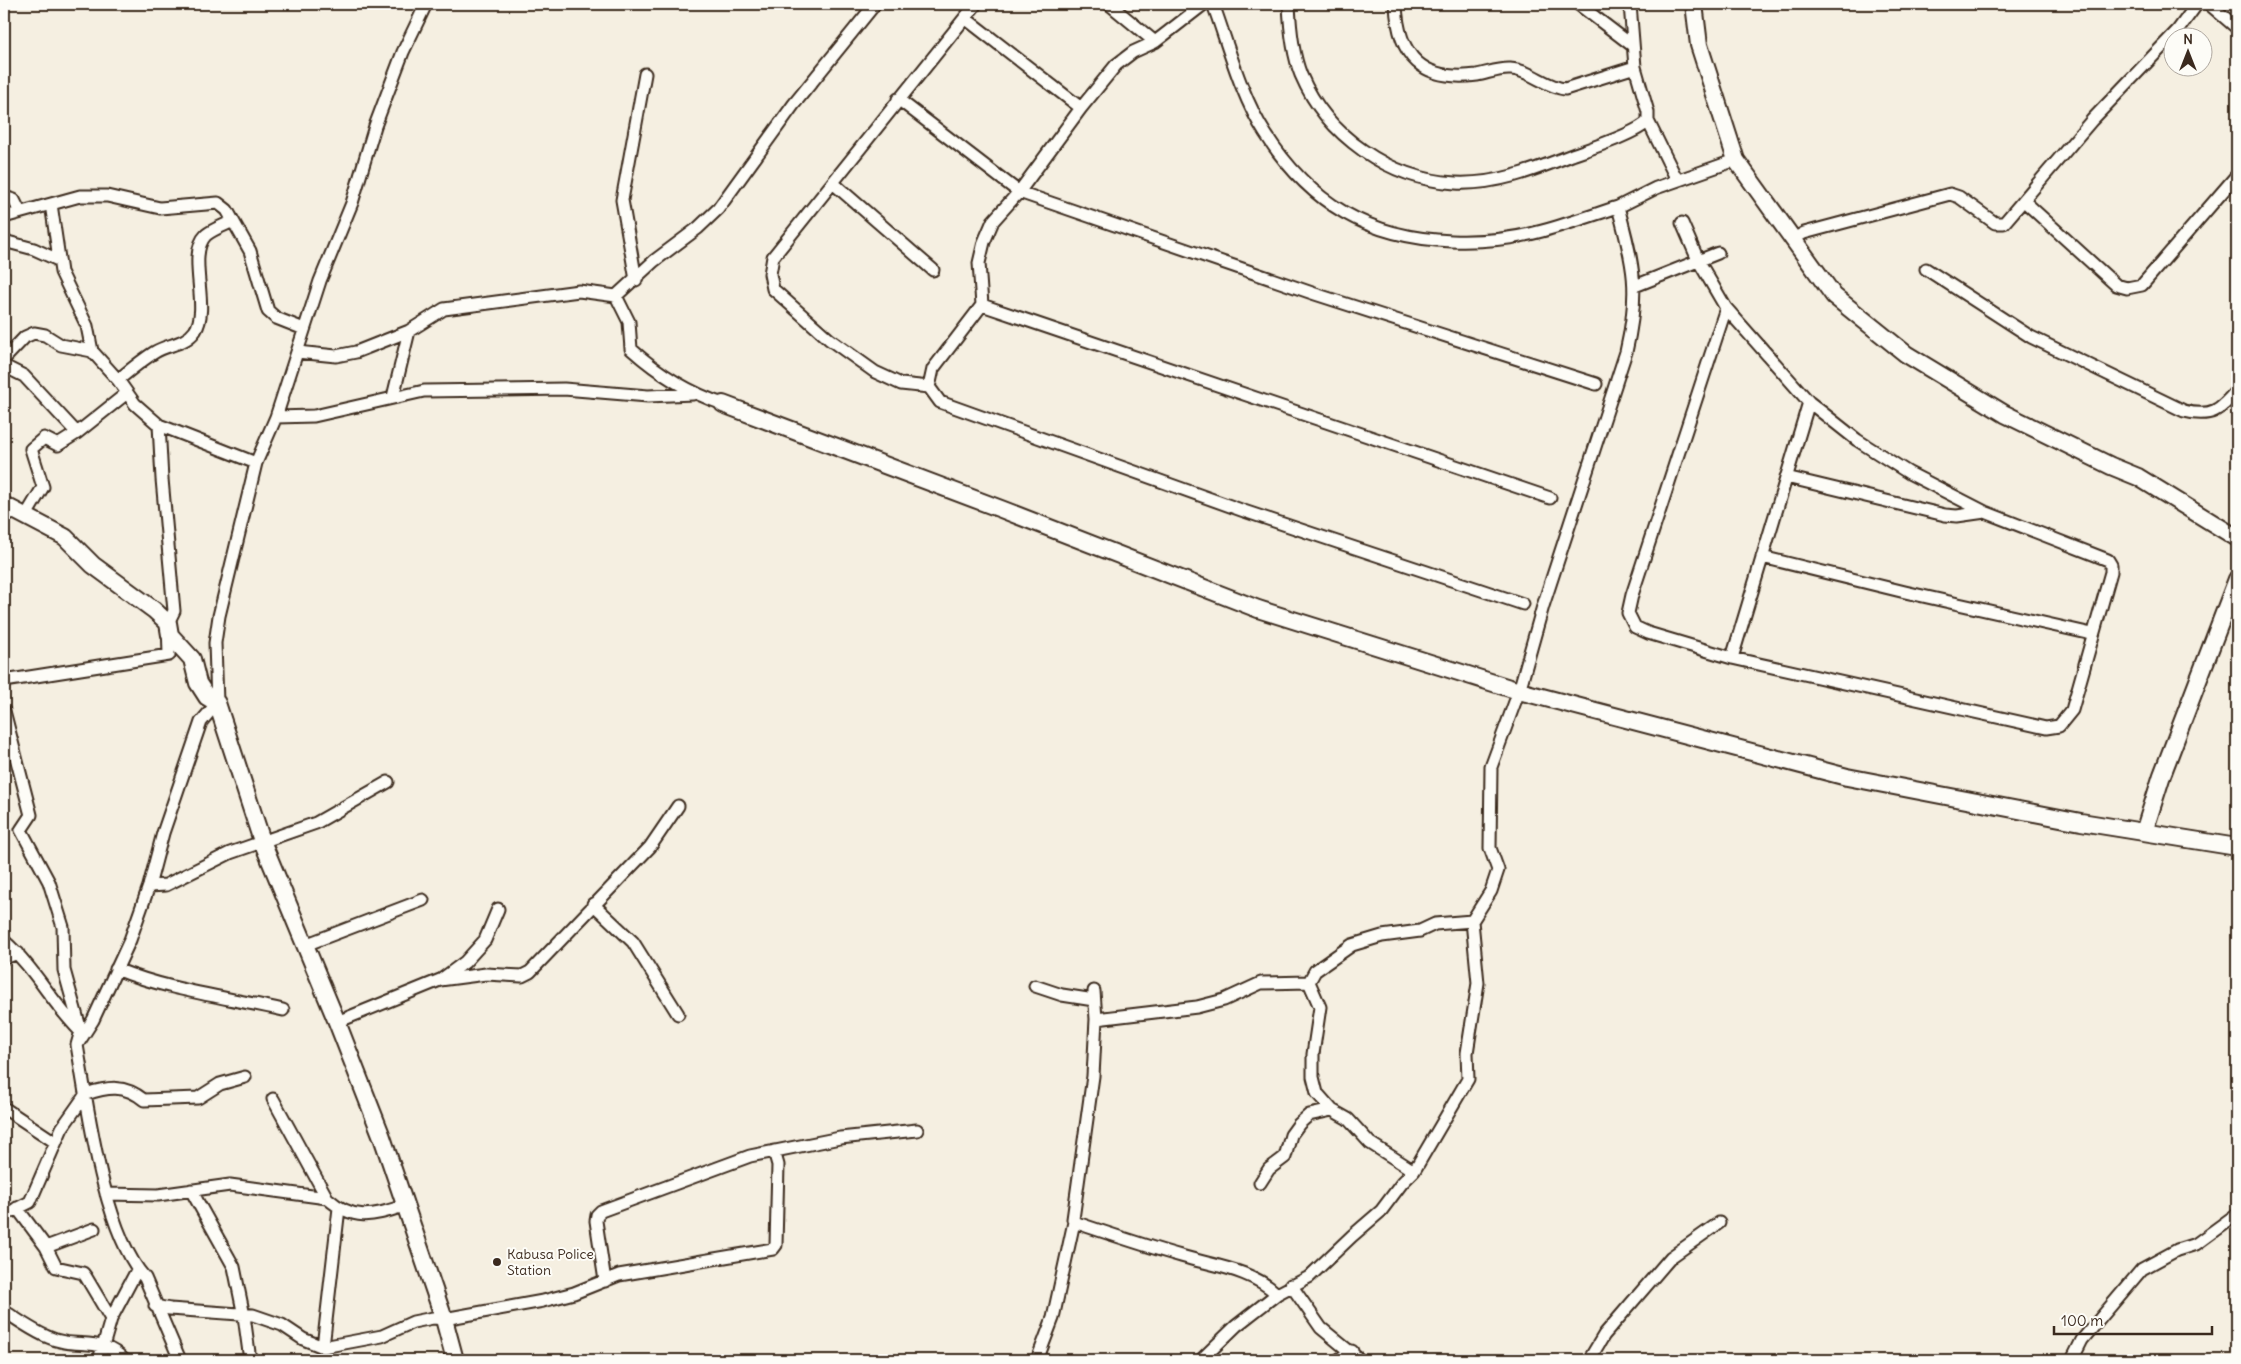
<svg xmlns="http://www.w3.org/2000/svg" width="2241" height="1364" font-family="Delius,sans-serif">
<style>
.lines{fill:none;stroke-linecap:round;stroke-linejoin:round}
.street-casing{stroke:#3b2a1e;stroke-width:15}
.secondary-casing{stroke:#3b2a1e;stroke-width:20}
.street{stroke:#fdfcf7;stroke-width:11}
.secondary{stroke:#fdfcf7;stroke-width:16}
.poi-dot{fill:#3b2a1e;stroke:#fdfcf7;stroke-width:2}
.labels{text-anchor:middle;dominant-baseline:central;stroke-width:4;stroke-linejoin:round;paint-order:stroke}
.poi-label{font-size:14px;fill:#3b2a1e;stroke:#fdfcf7;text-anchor:start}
</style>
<rect width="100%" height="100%" fill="#f5efe1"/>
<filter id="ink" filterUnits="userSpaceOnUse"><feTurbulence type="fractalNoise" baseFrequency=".02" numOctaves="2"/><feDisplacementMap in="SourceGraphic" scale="10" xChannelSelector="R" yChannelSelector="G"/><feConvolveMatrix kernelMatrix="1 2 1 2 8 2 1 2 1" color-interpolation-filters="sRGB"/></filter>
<g filter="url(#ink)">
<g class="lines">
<defs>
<path id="street" d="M 976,4 L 773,257 L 770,274 L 773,289 L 829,339 L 875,372 L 901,384 L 929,387 L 940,402 L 1244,511 L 1523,604
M 1109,4 L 1155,42
M 1213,4 C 1228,45 1241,96 1265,133 C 1310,204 1369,238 1452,241 C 1482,242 1513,239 1542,231 C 1568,224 1593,215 1618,207
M 1289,4 C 1290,27 1292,53 1301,75 C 1327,136 1389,179 1455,183 C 1496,185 1534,170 1572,155 C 1589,149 1638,133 1648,121
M 1396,4 C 1398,57 1423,82 1477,75 C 1488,73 1500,68 1511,69 C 1530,70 1546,87 1565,89 L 1635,67
M 1578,4 L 1633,46
M 1630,4 L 1635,67 L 1648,112 L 1648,121 L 1677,180
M 2209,4 L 2237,28
M 965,18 L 1081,108
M 898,99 L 1019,192 L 1315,294 L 1596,384
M 833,183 L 933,270
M 4,197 L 14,200 L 20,212
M 2024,201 L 2116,285 L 2127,288 L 2142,285 L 2237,175
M 51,204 L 61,272 L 87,326 L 92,351
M 4,217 L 80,196 L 107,196 L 160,208 L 218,203 L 227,210 L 250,251 L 268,311 L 276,318 L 304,329
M 1682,223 L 1698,260 L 1726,308 L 1809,402 L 1857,440 L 1909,473 L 1985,512 L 2108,560 L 2111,565 L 2111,572 L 2072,710 L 2059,726 L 2046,728 L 1732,658 L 1648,633 L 1635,627 L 1628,613 L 1632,595 L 1726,308
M 1793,239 L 1804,233 L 1950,194 L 1959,197 L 1995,223 L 2004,223 L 2092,120 L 2178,30 L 2197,4
M 4,241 L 34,249 L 58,260
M 1926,269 L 2031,337 L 2184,411 C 2212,418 2220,410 2237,390
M 636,280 L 622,200 L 645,74
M 1635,286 L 1718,253
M 616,296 L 654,261 L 698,228 L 718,209 L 794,104 L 875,4
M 982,305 L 1550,498
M 297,352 L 336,356 L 356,352 L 409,331 L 444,309 L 579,291 L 616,296 L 629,322 L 631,349 C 659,374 687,392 723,404
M 4,359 L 25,337 L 34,333 L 45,335 L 61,345 L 92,351 L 118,380 L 135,404 L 159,425 L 256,463
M 4,366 L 24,376 L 77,433
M 118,380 C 130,370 142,360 155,352 C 168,344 185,345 195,331 C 211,307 186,255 206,235 C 213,229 225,225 233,221
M 929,387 L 933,369 L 982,305 L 979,263 L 984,242 L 993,221 L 1019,192 L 1081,108 L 1116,65 L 1133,52 L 1155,42 L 1204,4
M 393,397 L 409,331
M 276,417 L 314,416 L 424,391 L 564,389 L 648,396 L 693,394
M 1786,477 L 1945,515 L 1957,516 L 1985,512
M 25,517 L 43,487 L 31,449 L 44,438 L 58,445 L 77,433 L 127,393
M 1762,557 L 1905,592 L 2092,634
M 1732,658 L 1809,402
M 4,681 L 169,655 L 168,623 L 174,611 L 162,479 L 159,425
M 4,711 L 31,815 L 21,830 L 49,882 L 63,927 L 64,970 L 81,1031 L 77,1045 C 88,1108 103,1231 145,1278 L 180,1360
M 149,886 L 166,885 L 230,853 L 316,823 L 388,782
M 593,904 L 633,942 L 678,1014
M 4,941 C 34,967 52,1003 80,1031
M 305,945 L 423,900
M 4,958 L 18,953
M 116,969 C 170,991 226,997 283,1010
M 442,979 L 465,962 L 485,940 L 498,909
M 1309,982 L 1320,1007 L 1313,1054 L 1313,1077 L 1317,1093 L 1332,1110
M 1035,986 L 1062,995 L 1094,1000
M 1096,1019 L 1197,1007 L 1224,1000 L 1261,983 L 1309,982 L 1315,971 L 1352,945 L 1382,936 L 1420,931 L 1435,924 L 1472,921 L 1491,891 L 1498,870 L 1490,848 L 1491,767 L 1519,691 L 1543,606 L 1626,352 C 1640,292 1634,265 1618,207 L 1656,188 L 1736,160
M 337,1022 L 440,980 L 486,974 L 522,976 L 530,972 L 650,847 L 678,806
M 77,1045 L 93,1020 L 130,940 L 149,886 L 163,833 L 201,722 L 217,703 L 215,643 L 219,616 L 256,463 L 276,417 L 320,281 L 352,203 L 375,126 L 403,52 L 426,4
M 273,1099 L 327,1198
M 4,1108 L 55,1142
M 1260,1183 L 1269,1169 L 1285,1157 L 1291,1135 L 1299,1124 L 1309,1115 L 1332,1110 L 1348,1119 L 1370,1143 L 1414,1171
M 191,1190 L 234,1267 L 244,1316 L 250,1360
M 106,1194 L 158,1195 L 230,1185 L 327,1198 C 354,1222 372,1216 404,1206
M 17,1208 L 46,1247 L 56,1267 L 83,1273 L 86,1277 L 111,1319
M 4,1215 L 30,1202 L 62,1128 L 86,1094 C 108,1087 124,1084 144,1100 L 198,1098 L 220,1084 L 245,1077
M 1074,1222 C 1110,1234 1145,1246 1181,1256 C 1214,1266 1251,1269 1277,1294
M 46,1247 L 94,1229
M 605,1281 L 596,1221 L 597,1215 L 601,1211 L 750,1156 L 840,1138 L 917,1130
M 1291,1285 L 1321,1328 L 1360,1360
M 155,1306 L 170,1309 L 253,1315 L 282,1325 L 303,1339 L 323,1347 L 382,1336 L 413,1322 L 433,1318 L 444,1319 L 543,1301 L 574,1293 L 619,1275 L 773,1249 L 776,1245 L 778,1165 L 774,1151
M 4,1311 C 18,1320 33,1331 48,1337 C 75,1350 102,1335 124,1360
M 323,1347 L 339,1208
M 99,1360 L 111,1319 L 137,1270
M 1037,1360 L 1053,1318 L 1074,1222 L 1073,1219 L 1093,1076 L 1096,1019 L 1094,991
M 1201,1360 L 1236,1326 L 1277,1294 L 1309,1277 L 1352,1236 L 1381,1211 L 1402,1183 L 1414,1171 L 1468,1079 L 1467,1053 L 1478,983 L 1472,921
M 1338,1360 L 1352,1351
M 1589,1360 L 1604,1335 L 1671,1257 L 1719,1223
M 2072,1360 L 2082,1340 L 2142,1269 L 2177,1250 L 2196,1244 L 2237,1214"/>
<path id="secondary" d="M 1694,4 L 1699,45 L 1736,160 L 1834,296 L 1906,354 L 2005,414 L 2111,466 L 2138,477 L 2237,538
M 723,404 L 1001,509 L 1258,609 L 1519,691 L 1847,777 L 2081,822 L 2237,847
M 4,505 L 65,537 L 93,565 L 154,610 L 168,623 L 170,635 L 192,659 L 198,683 L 207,697 L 217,703 L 262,841 L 337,1022 L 382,1137 L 444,1319 L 455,1360
M 2144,832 L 2162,775 L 2237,579"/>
</defs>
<use href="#street" class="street-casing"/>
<use href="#secondary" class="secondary-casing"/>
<use href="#street" class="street"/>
<use href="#secondary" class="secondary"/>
</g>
</g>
<circle class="poi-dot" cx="497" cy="1262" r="5"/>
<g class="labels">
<g class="poi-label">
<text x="507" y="1254">Kabusa Police<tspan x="507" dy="16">Station</tspan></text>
</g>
</g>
<rect width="2241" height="1364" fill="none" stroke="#fdfcf7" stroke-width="20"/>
<rect x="10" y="10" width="2221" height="1344" fill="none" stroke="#3b2a1e" stroke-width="2" filter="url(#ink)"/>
<g transform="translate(2188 52)"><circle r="24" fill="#fdfcf7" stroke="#afa8a0"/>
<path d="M0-4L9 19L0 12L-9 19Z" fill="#3b2a1e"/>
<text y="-8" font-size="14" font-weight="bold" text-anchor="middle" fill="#3b2a1e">N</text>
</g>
<path d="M2054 1326v8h158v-8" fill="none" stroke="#3b2a1e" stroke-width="2.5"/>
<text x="2061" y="1326" font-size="15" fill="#3b2a1e" stroke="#fdfcf7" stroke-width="4" paint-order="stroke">100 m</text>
</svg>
